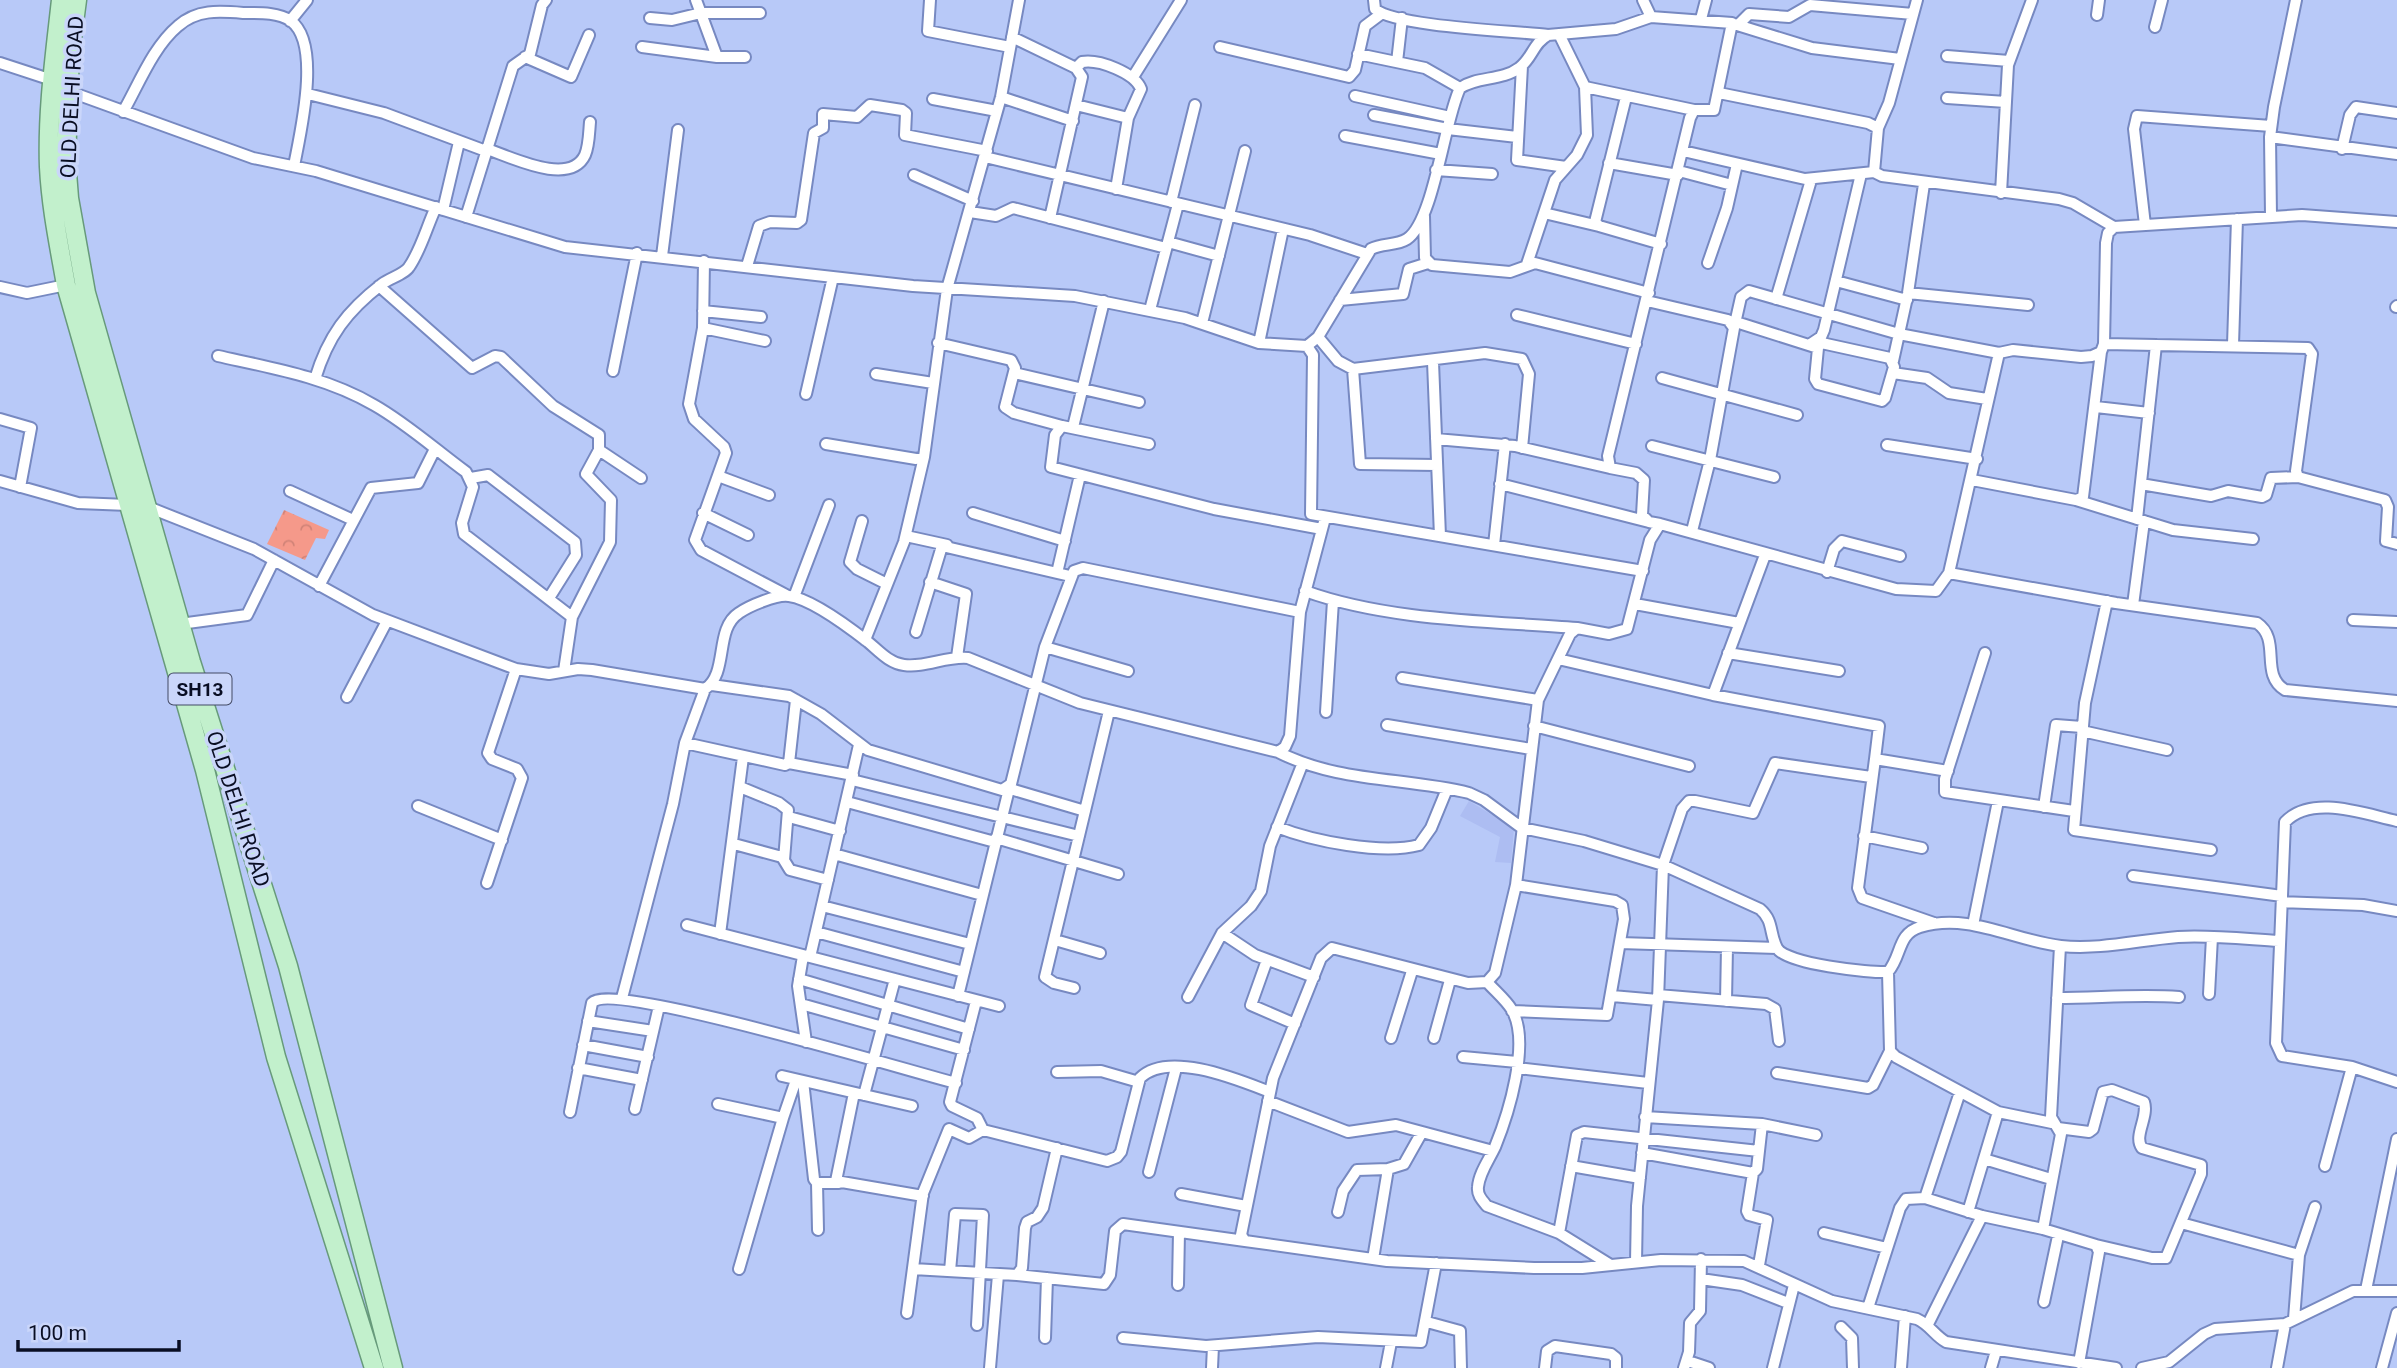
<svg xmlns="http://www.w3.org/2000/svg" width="2397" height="1368" font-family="Roboto,sans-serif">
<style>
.built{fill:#adbdf2}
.park{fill:url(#park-crowns)}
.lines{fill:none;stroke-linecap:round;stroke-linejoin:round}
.street-casing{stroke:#7789c1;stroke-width:14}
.primary-casing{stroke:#679a7b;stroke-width:21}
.street{stroke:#fff;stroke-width:10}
.primary{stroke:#c2f0cc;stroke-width:18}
.labels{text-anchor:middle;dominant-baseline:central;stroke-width:7;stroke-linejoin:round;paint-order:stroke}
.shield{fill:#cad6fa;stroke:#434a64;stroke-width:2}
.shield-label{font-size:19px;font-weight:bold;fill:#090e23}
.street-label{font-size:21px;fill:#090e23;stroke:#cad6fa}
</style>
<defs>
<pattern id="park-crowns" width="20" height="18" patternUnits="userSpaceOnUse" patternTransform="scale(1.75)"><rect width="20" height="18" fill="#f5998a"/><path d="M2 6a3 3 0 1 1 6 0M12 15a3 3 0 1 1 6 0" fill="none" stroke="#d18377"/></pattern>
</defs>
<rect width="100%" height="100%" fill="#b8c9f8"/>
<path class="built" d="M 1469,801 L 1514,828 L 1511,863 L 1495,862 L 1500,837 L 1460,816 Z"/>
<path class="park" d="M 284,510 L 329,530 L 325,539 L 316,538 L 305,560 L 267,544 Z"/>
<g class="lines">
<defs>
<path id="street" d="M 696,0 L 717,57 L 745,57
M 930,0 L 928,31 L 1010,47
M 1374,0 L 1375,9 C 1396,27 1515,31 1548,35
M 1643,0 L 1651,17
M 2097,15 L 2099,0
M 650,18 L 672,20 L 701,13 L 760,13
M 1701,19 L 1706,0
M 290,21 L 307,0
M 1734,24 L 1812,48 L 1900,59
M 1738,25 L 1749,14 L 1789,17 L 1810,5 L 1913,14
M 2155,27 L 2162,0
M 1559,34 L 1585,87 L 1694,110
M 1012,37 L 1076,68 L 1082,77 L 1050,218
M 642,47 L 717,57
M 1220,47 L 1349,77 L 1355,70 L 1365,26 L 1381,14
M 1358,54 L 1425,68 L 1460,88
M 1947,56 L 2009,61
M 525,57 L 571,77 L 589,35
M 1397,62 L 1402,18
M 0,63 L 52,80
M 1522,66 L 1517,160 L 1566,167
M 1076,68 L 1082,62 C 1099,59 1135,73 1141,89 L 1128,118 L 1116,189
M 1133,77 L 1181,0
M 68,91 L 253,158 L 316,171 L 565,247 L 913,286 L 1075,296 L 1185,318 L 1259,343 L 1307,346 L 1313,355 L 1311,514 L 1643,571
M 1719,93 L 1868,123 L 1878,128 L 1874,172 L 1882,176 L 2059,199 L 2073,203 L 2114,227
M 308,94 L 384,113 L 486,151
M 1355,96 L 1450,117
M 1001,97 L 1073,121
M 1626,97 L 1595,222 L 1599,226 L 1661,244
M 1947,98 L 2006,102
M 933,99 L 997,111
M 1076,105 L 1128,118
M 123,112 C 139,84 153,47 178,26 C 197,9 219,11 244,13 C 258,13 278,12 291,21 C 322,44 300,134 294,166
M 1374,115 L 1448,129 L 1517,137
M 1878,128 L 1889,103 L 1917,0
M 1345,136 L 1441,154
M 2270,137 L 2397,154
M 487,149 C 511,157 570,187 585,155 C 589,146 589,133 590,122
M 2342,149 L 2350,115 L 2356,107 L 2397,113
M 1683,151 L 1805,179 L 1874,172
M 985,157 L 1310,235 L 1367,254
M 1609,163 L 1678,175
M 1436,170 L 1492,174
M 1679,171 L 1732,185
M 914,175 L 973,201
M 2001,193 L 2008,65 L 2032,0
M 1171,202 L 1195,105
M 443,210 L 459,142
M 970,212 L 996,216 L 1013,208 L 1166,248
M 1544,213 L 1599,226
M 1424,216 L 1425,258 L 1432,265 L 1510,272 L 1535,263 L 1649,293
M 2271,216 L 2270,137 L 2274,107 L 2296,0
M 466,217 L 513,66 L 530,54 L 542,5 L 546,0
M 2145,225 L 2134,129 L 2137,116 L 2271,126
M 1168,242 L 1219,256
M 662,256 L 678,130
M 704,261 L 703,328 L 689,404 L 694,419 L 724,447 L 726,453 L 695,540 L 701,550 L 786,595
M 1708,263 L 1727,208 L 1737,164
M 1527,264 L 1555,180 L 1577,155 L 1587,135 L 1585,87
M 747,266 L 759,226 L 770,222 L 797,223 L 801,220 L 814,133 L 823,128 L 823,114 L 857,117 L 870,105 L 902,110 L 906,113 L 905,135 L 987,151
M 1836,281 L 1907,300
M 379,286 L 472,368 L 495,356 L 501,357 L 553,406 L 599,435 L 599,450 L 586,474 L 611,500 L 610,542 L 572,617
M 0,287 L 27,293 L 66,285
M 1908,293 L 2028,305
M 1776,299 L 1811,180
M 1340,300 L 1403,294 L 1409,269 L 1428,263
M 1647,301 L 1728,320 L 1734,328 L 1710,460 L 1692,531
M 2396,307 L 2397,306
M 1150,310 L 1178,204
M 703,311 L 761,317
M 1517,315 L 1636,344
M 1736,322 L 1818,348 L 1815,379 L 1818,384 L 1882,401 L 1885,398 L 1894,367 L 1890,358 L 1817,342
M 1202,323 L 1245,151
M 703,328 L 765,341
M 1734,328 L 1741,297 L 1749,291 L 1899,334 L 1999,353
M 1318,337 L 1338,361 L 1353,369 L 1485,353 L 1522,359 L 1529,374 L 1522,448
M 938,343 L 1011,360 L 1015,368 L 1005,407 L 1014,413 L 1062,426
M 1259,343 L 1283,229
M 1812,343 L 1821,337 L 1824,330 L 1861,174
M 2104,344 L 2308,348 L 2312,354 L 2296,471 L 2298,477 L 2385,500 L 2388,507 L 2386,541 L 2397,544
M 2233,345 L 2237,219
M 1307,346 L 1318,337 L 1371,249 C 1382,243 1396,246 1407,239 C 1434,221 1444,121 1460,88 C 1477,76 1502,81 1519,68 C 1532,59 1533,43 1548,35 L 1616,29 L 1651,17 L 1732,23 L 1714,110 L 1694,110 L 1690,118 L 1608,456 L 1610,468 L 1636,473 L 1644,480 L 1642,515 L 1649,522 L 1660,524
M 218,356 C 272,368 326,377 374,405 C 406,423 436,450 466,472 L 473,487 L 462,523 L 464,534 L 572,617 L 564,671
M 1893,361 L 1908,293 L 1924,184
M 1433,362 L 1440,536
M 1353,369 L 1360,464 L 1437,465
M 613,371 L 637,253
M 1014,373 L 1139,402
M 1893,373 L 1927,378 L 1949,393 L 1987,399
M 876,374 L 933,383
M 1662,378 L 1797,415
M 315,379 C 328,336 347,311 382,284 C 390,278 405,274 409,267 C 421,250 427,226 436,207
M 806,394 L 833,277
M 2096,407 L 2149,413
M 0,419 L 31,428 L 20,487
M 1073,427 L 1104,301
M 1436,439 L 1515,446 L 1610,468
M 826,444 L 916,459 L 924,457 L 947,289 L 1001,97 L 1019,0
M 1149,444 L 1062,426 L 1055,435 L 1051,467 L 1214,509 L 1322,529
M 1887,445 L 1977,459
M 1652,446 L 1774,477
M 599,450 L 641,478
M 718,476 L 769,495
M 471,478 L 488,475 L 575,542 L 576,555 L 549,598
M 1972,480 L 2076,500 L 2083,497 L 2101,352
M 0,481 L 78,503 L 128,505
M 1500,484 L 1649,522
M 2141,484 L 2211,496 L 2228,491 L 2262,497 L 2266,495 L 2271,478 L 2298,477
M 290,491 L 353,520
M 2076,500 L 2173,530 L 2253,539
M 148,507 L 254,549 L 373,615 L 516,669 L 549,674 L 578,669 L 592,670 L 705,689 C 729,673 714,629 739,613 C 749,606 777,594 789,596 C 812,599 850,628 868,642 C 879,651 889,663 904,665 C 925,668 946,656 968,658 L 1080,703 L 1278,752 L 1285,747 L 1290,736 L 1300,612 L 1325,518
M 703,513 L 748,535
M 973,513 L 1065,541
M 2137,519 L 2156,345
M 862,521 L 850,562 L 857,569 L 887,584
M 906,536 L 947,545
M 1494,545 L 1505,444
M 1827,572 L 1834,549 L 1842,541 L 1900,556
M 1057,573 L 1080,475
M 1949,573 L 2116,603 L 2257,623 C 2282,640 2259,674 2285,690 L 2397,701
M 930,582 L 966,594 L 957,657
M 319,586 L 371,488 L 418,483 L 435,449
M 1305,591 C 1388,621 1489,621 1577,628
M 794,597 L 829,505
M 2107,601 L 2085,703 L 2074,830 L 2211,850
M 1635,604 L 1739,623
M 2133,605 L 2144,521
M 2353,620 L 2397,622
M 180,624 L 247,615 L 274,560
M 916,632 L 942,546 L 1070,576
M 865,640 L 904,542 L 924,457
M 1045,647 L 1128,671
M 1728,653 L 1839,671
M 1985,653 L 1945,779 L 1945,792 L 2074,811
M 1558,659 L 1713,695 L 1879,726 L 1875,759
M 1402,678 L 1538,700
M 712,685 L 789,696 L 821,714 L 868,750 L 1002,790 L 1011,784 L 1045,647 L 1074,571 L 1083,568 L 1300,612
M 1713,695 L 1765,555
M 347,697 L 387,621
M 1326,712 L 1333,601
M 1387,725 L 1531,749
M 1534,726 L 1689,766
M 2082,731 L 2167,750
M 685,743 L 785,765 L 789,763 L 796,700
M 1278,752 C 1339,783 1404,777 1469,793 L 1484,800 L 1522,828 L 1584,841 L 1663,865 L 1760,909 C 1774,921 1769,933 1777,948 C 1785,964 1870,973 1888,972 C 1902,956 1897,934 1920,927 C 1969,912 2014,941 2061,946 C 2100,950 2139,940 2178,937 C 2211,935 2245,939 2279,941
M 789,763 L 853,775
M 852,780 L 1079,836
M 740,787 L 779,803 L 788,810 L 784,860
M 1007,788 L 1085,811
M 847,802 L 995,842
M 418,806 L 502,840
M 2044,807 L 2056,725 L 2082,727
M 789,817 L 840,831
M 2397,821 C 2364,814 2312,794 2285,822 L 2276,1043 L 2282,1056 L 2352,1067 L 2397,1082
M 1277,827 C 1312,841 1382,855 1419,845 L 1431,828 L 1447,789
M 1864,836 L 1922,848
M 996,838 L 1118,874
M 734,844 L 782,857 L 790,870 L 828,880
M 834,854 L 982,895
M 2133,876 L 2282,896
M 487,883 L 522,778 L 517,769 L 492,759 L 488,753 L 516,669
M 2282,902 L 2363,905 L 2397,911
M 822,906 L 970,944
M 1934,923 L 1862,898 L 1858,888 L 1875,759 L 1948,771
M 687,925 L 999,1006
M 1973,925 L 1998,801
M 816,932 L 964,972
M 1222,933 L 1255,955 L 1314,977
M 720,934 L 743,757
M 1055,940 L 1100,953
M 1620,943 L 1777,948
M 2060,946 L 2051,1117 L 2061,1134 L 2043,1229 L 2096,1245 L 2099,1252 L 2079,1363
M 803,956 L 798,986 L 806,1042
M 810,957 L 859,745
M 1267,960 L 1251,1005 L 1295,1024
M 1888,972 L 1890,1051 L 1896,1057 L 1998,1112 L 2052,1123
M 799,979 L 969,1029
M 1487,982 C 1495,991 1506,1000 1512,1010 C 1531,1043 1508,1115 1495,1147 C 1489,1160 1479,1173 1478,1187 C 1477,1195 1482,1200 1487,1206 L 1559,1233 L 1609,1264
M 1074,988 L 1054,983 L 1045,977 L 1109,711
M 2209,994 L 2212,937
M 1658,995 L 1766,1004 L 1775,1009 L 1779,1041
M 958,996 L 1009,789
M 1612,996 L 1658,1000
M 1188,997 L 1222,933 L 1251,906 L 1261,891 L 1270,846 L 1302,765
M 622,998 L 673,804 L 685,743 L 705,689
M 2057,998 C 2098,998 2138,994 2179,997
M 976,1001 L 950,1102 L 952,1106 L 977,1118 L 983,1130
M 1726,1001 L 1727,947
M 801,1004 L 964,1050
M 1512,1011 L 1607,1015 L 1624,919 L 1622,905 L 1615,901 L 1516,885
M 588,1021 L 653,1031
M 1391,1038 L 1412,971
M 1434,1038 L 1450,980
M 583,1045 L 648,1057
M 1463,1057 L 1517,1062
M 578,1068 L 642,1080
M 1517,1068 L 1648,1083
M 1057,1072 L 1101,1071 L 1139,1082
M 1777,1073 L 1868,1088 L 1873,1085 L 1890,1051
M 782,1076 L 912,1106
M 803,1081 L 814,1179 L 817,1183 L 839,1183
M 854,1093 L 836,1181 L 923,1196
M 864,1095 L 895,979
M 1268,1101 L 1348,1132 L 1396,1125 L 1493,1151
M 718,1104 L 783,1118 L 796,1080
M 635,1109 L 659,1006
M 570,1112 L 592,1003 C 611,980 912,1072 956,1083
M 1645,1117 L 1762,1124 L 1816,1135
M 2058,1128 L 2089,1132 L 2093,1129 L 2103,1092 L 2112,1090 L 2144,1102 C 2149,1117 2133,1136 2142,1148 L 2201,1165 L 2201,1174 L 2166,1258 L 2152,1258 L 2096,1245
M 1642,1153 L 1753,1173 L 1757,1169 L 1762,1124
M 1984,1159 L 2051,1179
M 1571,1166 L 1640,1178
M 2325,1166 L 2352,1067
M 1149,1172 L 1176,1068
M 1753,1173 L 1747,1211 L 1749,1215 L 1767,1220 L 1759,1265
M 817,1183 L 818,1230
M 1181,1194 L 1246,1206
M 1925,1198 L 1960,1092
M 1338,1212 L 1343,1191 L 1357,1170 L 1388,1169 L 1404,1164 L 1422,1132
M 1968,1212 L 1998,1112
M 2181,1223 L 2299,1255
M 1559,1233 L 1577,1135 L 1584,1132 L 1759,1151
M 1824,1233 L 1887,1248
M 1373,1259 L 1388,1169
M 1636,1262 L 1637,1206 L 1658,1000 L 1663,865 L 1682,809 L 1689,801 L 1695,801 L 1753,813 L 1775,763 L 1871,777
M 739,1269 L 783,1118
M 913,1269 L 1017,1275 L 1022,1268 L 1025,1228 L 1027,1222 L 1037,1217 L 1043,1208 L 1057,1148
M 950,1271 L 955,1214 L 983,1215 L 977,1325
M 1017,1275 L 1104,1284 L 1110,1275 L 1115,1231 L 1123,1224 L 1245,1241
M 1701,1279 L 1742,1285 L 1788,1303
M 1178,1285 L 1179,1232
M 2366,1290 L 2397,1139
M 2044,1302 L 2058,1236
M 1868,1308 L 1900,1208 L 1906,1199 L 1925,1198 L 1982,1216 L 2043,1229
M 907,1313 L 923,1193 L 949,1129 L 969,1138 L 983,1130 L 1107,1161 L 1117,1157 L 1121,1152 L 1140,1078 C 1168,1050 1239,1080 1270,1092
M 2294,1319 L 2299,1255 L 2315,1207
M 1427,1322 L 1460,1331 L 1461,1368
M 1928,1324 L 1982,1216
M 1841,1327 L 1852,1338 L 1853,1368
M 1045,1338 L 1047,1278
M 1123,1338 L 1206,1346 L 1318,1337 L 1421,1342 L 1436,1263
M 1688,1361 L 1709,1368
M 990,1368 L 998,1275
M 1212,1368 L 1213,1346
M 1386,1368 L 1391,1342
M 1545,1368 L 1547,1351 L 1555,1346 L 1611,1354 L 1616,1358 L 1616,1368
M 1684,1368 L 1689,1352 L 1690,1323 L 1700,1311 L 1701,1259
M 1773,1368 L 1794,1285
M 1901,1368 L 1905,1316
M 1991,1368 L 1996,1351
M 2116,1368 L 1946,1342 C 1934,1335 1930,1325 1917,1319 L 1832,1301 L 1744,1261 L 1661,1260 L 1582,1268 L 1534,1268 L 1387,1261 L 1245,1241 L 1241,1235 L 1273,1078 L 1321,958 L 1332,948 L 1468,983 L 1487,982 L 1495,973 L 1516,885 L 1538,700 L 1570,634 L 1577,628 L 1609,634 L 1627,629 L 1650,540 L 1660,524 L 1896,589 L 1936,591 L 1949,573 L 1999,353 L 2013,350 L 2081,357 L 2092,356 L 2101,352 L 2104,344 L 2106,243 L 2108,233 L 2114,227 L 2302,215 L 2397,222
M 2142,1368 L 2169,1362 L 2204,1334 L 2215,1329 L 2285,1324 L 2353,1291 L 2397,1291
M 2277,1368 L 2285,1324
M 2382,1368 L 2397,1313"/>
<path id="primary" d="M 61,0 C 55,55 47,111 49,167 C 51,207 59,245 66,285 L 205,770 L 276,1057 L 374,1368
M 77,0 L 70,53 L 66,160 L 69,198 L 86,293 L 191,662 L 288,966 L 393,1368"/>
</defs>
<use href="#street" class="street-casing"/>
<use href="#primary" class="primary-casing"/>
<use href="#street" class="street"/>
<use href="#primary" class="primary"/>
</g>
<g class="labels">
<rect class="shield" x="168.5" y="673.5" width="63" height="31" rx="5"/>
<g class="shield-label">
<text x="200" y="689">SH13</text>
</g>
<g class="street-label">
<text transform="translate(72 97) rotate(-87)">OLD DELHI ROAD</text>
<text transform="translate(238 809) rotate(72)">OLD DELHI ROAD</text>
</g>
</g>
<path d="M18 1340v10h161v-10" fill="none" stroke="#090e23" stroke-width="3.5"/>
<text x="28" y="1340" font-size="21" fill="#090e23" stroke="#cad6fa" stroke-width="5" paint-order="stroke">100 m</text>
</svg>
